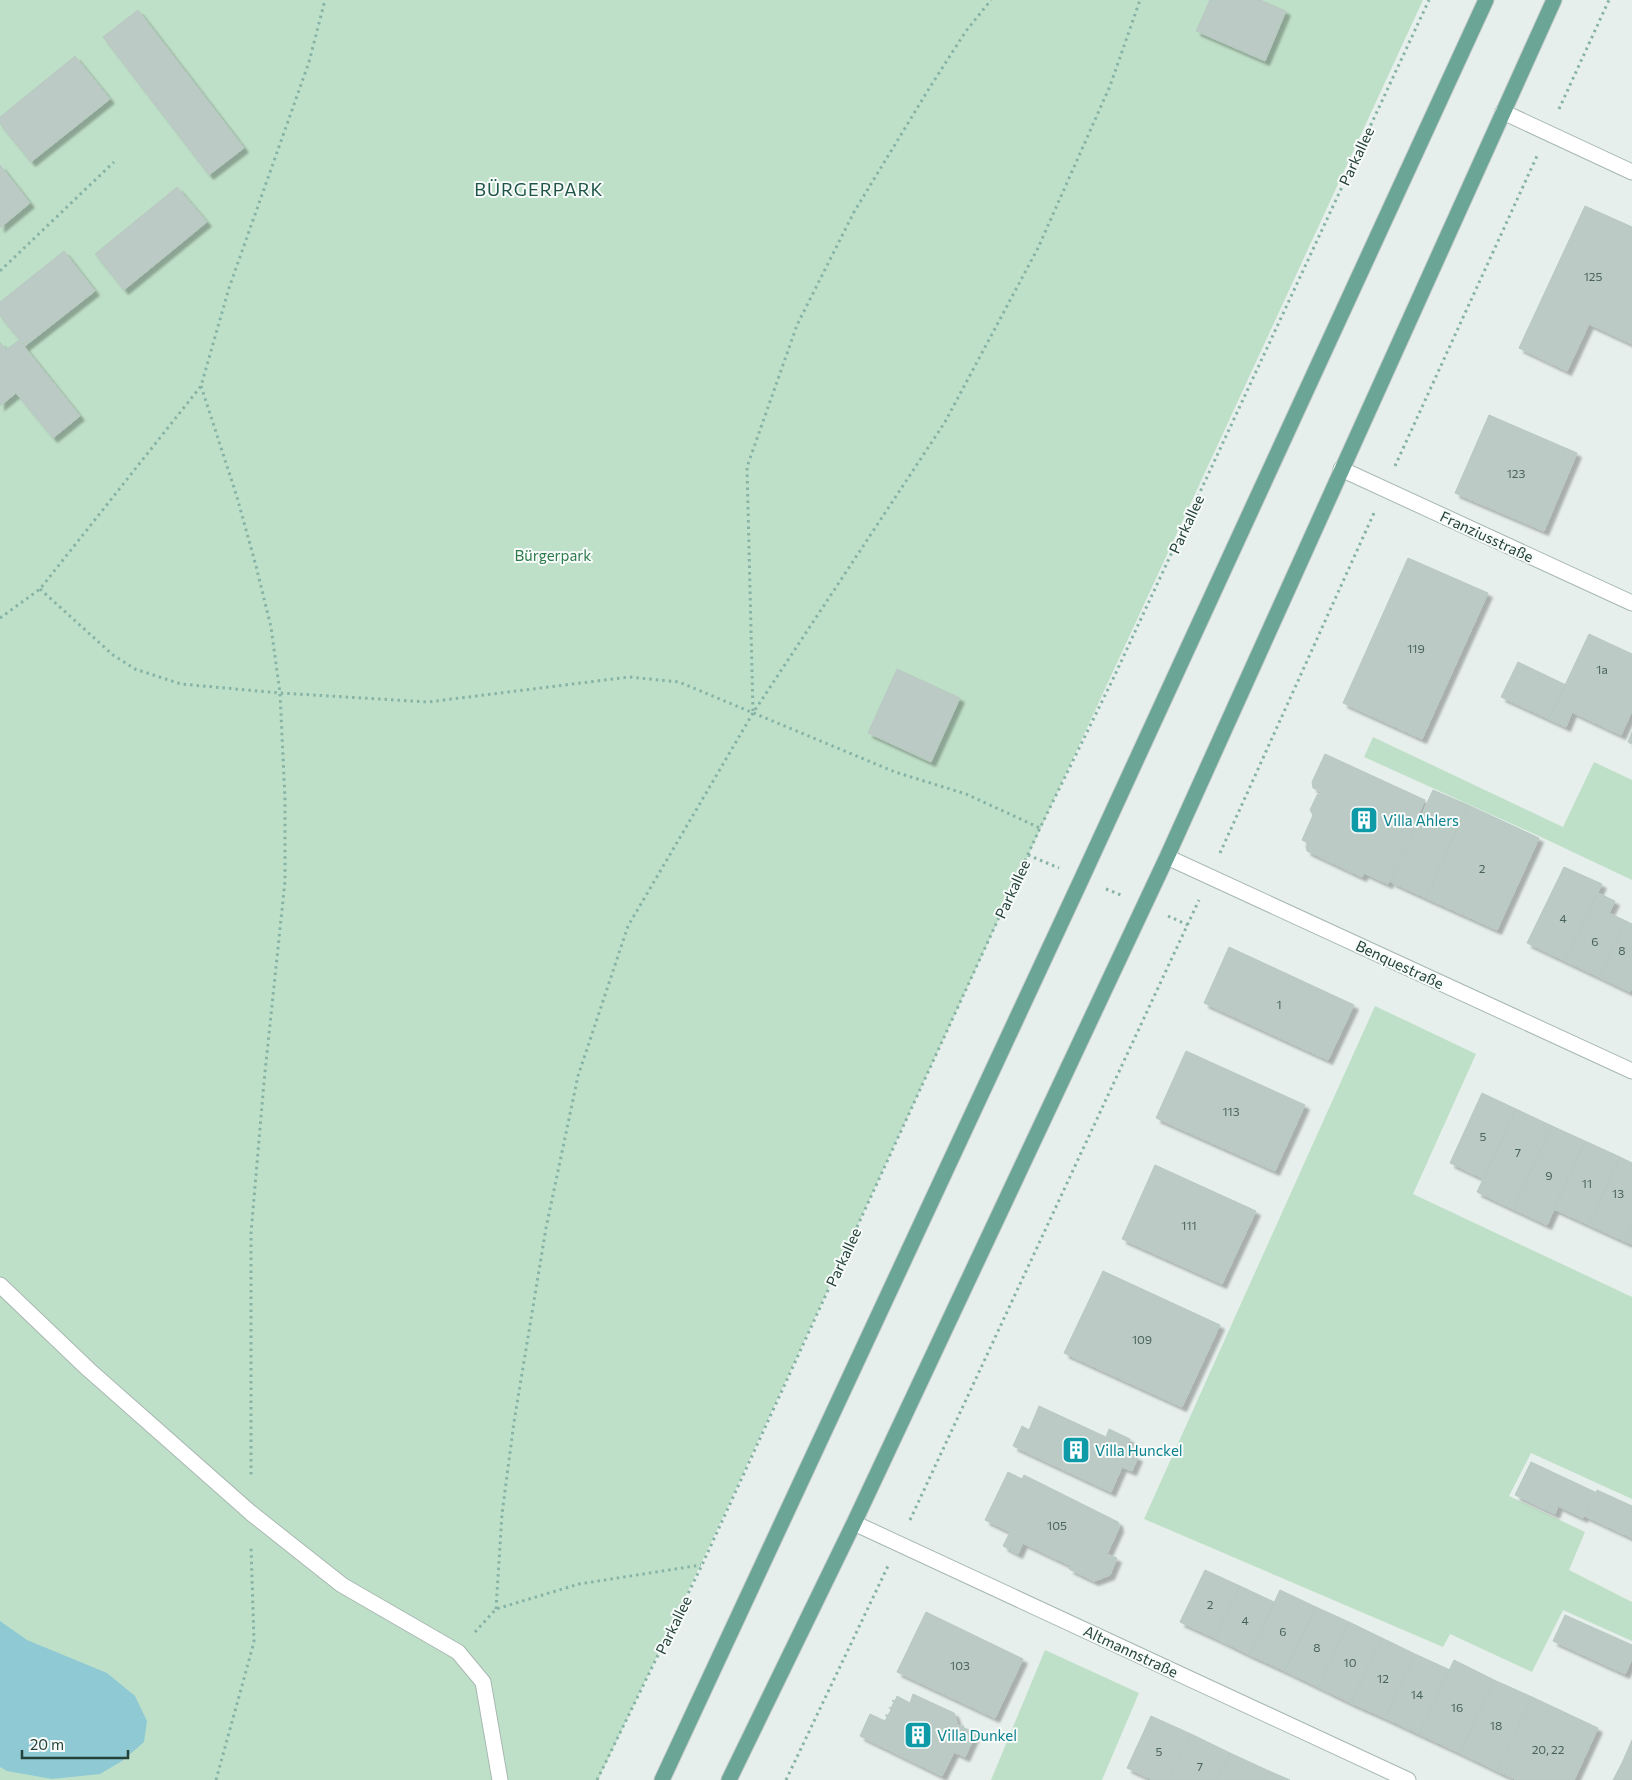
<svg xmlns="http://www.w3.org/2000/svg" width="1632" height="1780" font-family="Commissioner,sans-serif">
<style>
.green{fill:#bfe0c8}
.water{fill:#8ec9d4}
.building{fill:#bbcac4;stroke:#b8c9c2;filter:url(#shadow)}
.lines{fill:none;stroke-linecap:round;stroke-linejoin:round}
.service-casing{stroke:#a8b8b2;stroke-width:17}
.minor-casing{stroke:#a8b8b2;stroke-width:17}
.primary-casing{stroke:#c2cac8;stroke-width:17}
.path{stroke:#86b3a5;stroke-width:3;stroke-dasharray:2.5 4;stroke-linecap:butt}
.service{stroke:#fff;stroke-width:15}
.minor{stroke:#fff;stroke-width:15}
.primary{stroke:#6aa596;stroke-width:15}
.labels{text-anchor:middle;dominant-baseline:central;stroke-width:4;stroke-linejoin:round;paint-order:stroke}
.number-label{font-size:12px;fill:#4a645c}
.street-label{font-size:15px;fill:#24423a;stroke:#f7fbf9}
.park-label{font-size:15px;fill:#2d7a4b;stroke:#f7fbf9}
.culture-label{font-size:15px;fill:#0d838f;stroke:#f7fbf9;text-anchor:start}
.quarter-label{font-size:18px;letter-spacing:1px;fill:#1f5548;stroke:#f7fbf9}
</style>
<defs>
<filter id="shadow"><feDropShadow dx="4.5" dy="4.5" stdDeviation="1" flood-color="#0004"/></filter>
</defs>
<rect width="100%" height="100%" fill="#e6efeb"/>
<path class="green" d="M 0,0 L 1423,0 L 715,1534 L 598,1780 L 0,1780 Z
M 1373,737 L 1563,827 L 1594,762 L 1632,780 L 1632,880 L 1541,837 L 1364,757 Z
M 1375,1006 L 1476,1054 L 1413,1194 L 1632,1297 L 1632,1499 L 1531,1453 L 1509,1496 L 1585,1532 L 1569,1570 L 1632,1602 L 1632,1641 L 1563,1610 L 1532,1672 L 1450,1634 L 1443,1647 L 1144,1519 Z
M 1045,1650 L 1139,1693 L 1102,1780 L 991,1780 Z"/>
<path class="water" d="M 0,1621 L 27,1640 L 107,1673 L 135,1696 L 147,1721 L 144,1742 L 122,1761 L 100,1774 L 52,1779 L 7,1771 L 0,1767 Z"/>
<path class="building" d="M 1210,0 L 1260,0 L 1286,11 L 1265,61 L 1196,31 Z
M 138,10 L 244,148 L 209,175 L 103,37 Z
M 75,56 L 110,99 L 31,162 L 0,124 L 0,117 Z
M 0,165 L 30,203 L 0,228 Z
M 177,187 L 207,222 L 124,290 L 95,254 Z
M 1585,206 L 1632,227 L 1632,344 L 1589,324 L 1567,371 L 1519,348 Z
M 64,251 L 95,291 L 25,346 L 0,316 L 0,302 Z
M 19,340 L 80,416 L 53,438 L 16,393 L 0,406 L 0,342 L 6,350 Z
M 1489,415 L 1577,453 L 1544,531 L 1455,493 Z
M 1408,558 L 1488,593 L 1422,739 L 1343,703 Z
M 1589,634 L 1632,654 L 1632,711 L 1621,735 L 1572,712 L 1566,727 L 1549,719 Z
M 1518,662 L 1566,685 L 1549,719 L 1501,697 Z
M 897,669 L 960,698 L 931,762 L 868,733 Z
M 1632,732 L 1632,744 L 1628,742 Z
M 1325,754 L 1425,800 L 1414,824 L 1416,825 L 1388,884 L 1364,873 L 1362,877 L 1307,851 L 1306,847 L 1308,843 L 1302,840 L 1313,815 L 1310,810 L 1317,795 L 1323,793 L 1313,788 L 1312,782 Z
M 1433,790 L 1468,805 L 1426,898 L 1391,882 Z
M 1468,805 L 1539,838 L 1497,930 L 1426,898 Z
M 1564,867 L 1602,884 L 1565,961 L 1527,943 Z
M 1598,893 L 1615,901 L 1609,913 L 1626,921 L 1599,977 L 1565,961 Z
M 1626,921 L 1632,924 L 1632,988 L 1630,992 L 1599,977 Z
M 1229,947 L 1354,1005 L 1328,1060 L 1204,1003 Z
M 1186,1051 L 1305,1105 L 1275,1171 L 1156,1118 Z
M 1482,1093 L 1516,1109 L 1484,1179 L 1450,1163 Z
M 1516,1109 L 1552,1126 L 1513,1209 L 1477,1192 Z
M 1552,1126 L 1585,1141 L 1547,1225 L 1513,1209 Z
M 1585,1141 L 1620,1157 L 1589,1225 L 1554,1209 Z
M 1620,1157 L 1632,1163 L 1632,1223 L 1624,1241 L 1589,1225 Z
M 1155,1165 L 1256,1211 L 1222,1284 L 1122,1239 Z
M 1632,1223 L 1632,1244 L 1624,1241 Z
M 1103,1271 L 1220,1325 L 1182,1407 L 1064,1353 Z
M 1039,1406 L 1106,1437 L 1109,1429 L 1130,1439 L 1127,1446 L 1131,1448 L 1128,1453 L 1138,1457 L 1132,1471 L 1122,1467 L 1111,1492 L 1013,1446 L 1022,1426 L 1029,1430 Z
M 1531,1462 L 1595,1492 L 1583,1518 L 1558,1506 L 1555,1514 L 1515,1495 Z
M 1008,1472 L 1022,1479 L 1024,1475 L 1118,1522 L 1119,1528 L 1107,1554 L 1117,1558 L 1110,1575 L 1094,1581 L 1069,1569 L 1071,1566 L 1023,1543 L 1018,1554 L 1003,1546 L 1010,1532 L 985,1520 Z
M 1597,1490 L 1632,1506 L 1632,1538 L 1585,1516 Z
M 1205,1570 L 1240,1586 L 1215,1638 L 1180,1622 Z
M 1240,1586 L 1274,1602 L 1250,1655 L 1215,1638 Z
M 1280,1590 L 1316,1607 L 1285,1671 L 1250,1655 Z
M 1316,1607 L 1349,1622 L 1318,1687 L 1285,1671 Z
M 926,1612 L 1023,1659 L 995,1718 L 897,1672 Z
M 1565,1615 L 1632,1645 L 1632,1659 L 1625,1674 L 1553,1641 Z
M 1349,1622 L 1382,1638 L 1351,1703 L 1318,1687 Z
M 1382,1638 L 1415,1654 L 1385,1718 L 1351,1703 Z
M 1415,1654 L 1450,1670 L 1419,1734 L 1385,1718 Z
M 1454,1660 L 1494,1680 L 1460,1753 L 1419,1734 Z
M 1494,1680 L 1532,1697 L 1497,1771 L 1460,1753 Z
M 913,1694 L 954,1713 L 957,1722 L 956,1724 L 963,1727 L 963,1725 L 964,1728 L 976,1733 L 965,1757 L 954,1752 L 942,1776 L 860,1736 L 870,1714 L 885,1721 L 887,1717 L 885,1715 L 888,1715 L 891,1710 L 889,1707 L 891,1708 L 894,1702 L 892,1701 L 893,1700 L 895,1701 L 897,1696 L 910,1703 Z
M 1532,1697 L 1598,1728 L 1574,1780 L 1517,1780 L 1497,1771 Z
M 1151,1716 L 1191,1734 L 1169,1780 L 1153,1780 L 1127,1768 Z
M 1191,1734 L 1230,1753 L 1217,1780 L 1169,1780 Z
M 1632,1740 L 1632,1780 L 1613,1780 L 1622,1763 Z
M 1230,1753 L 1269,1771 L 1265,1780 L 1217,1780 Z
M 1269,1771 L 1290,1780 L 1265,1780 Z"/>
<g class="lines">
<defs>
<path id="service" d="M 0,1285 L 88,1369 L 251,1513 L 342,1585 L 458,1652"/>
<path id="minor" d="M 1503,112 L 1632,172
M 1341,469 L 1632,603
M 1167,857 L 1632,1071
M 854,1523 L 1408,1780
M 458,1652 L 483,1682 L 500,1780"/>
<path id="primary" d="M 662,1780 L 1082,878 L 1486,0
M 729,1780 L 854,1523 L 1167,857 L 1554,0"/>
</defs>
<use href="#service" class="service-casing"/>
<use href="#minor" class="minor-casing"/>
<use href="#primary" class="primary-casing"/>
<path class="path" d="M 1559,109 L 1609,0
M 0,271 L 114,162
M 201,386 L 237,497 L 256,566 L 271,627 L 280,693 L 285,799 L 285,881 L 264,1082 L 251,1233 L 251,1477
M 1395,466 L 1537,156
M 40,589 L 113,655 L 135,669 L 181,684 L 280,693 L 428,702 L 629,677 L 679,682 L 895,772 L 966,794 L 1040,828
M 0,618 L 40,589 L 201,386 L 229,288 L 309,62 L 325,0
M 753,711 L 747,467 L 797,325 L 854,212 L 930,87 L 966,31 L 991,0
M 1220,853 L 1374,513
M 1028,855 L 1059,868
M 1106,889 L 1121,895
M 1168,916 L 1188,925
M 910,1520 L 1199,900
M 496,1609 L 502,1514 L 514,1422 L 546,1228 L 578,1076 L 628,926 L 753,713 L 945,422 L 1038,248 L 1110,86 L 1140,0
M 475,1632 L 496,1609 L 579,1584 L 701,1565
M 216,1780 L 254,1642 L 251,1546
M 597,1780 L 702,1565 L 1040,828 L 1113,679 L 1429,0
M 786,1780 L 888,1566"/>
<use href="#service" class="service"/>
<use href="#minor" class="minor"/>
<use href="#primary" class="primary"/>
</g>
<defs>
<symbol id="building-square" viewBox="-11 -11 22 22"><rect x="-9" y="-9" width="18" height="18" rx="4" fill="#0f9aa8" stroke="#f7fbf9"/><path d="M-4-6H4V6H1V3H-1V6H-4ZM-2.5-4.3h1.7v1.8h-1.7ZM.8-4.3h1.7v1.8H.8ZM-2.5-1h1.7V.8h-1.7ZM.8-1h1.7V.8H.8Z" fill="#fff"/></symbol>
</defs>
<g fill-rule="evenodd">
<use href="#building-square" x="1348" y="804" width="32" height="32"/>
<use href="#building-square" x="1060" y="1434" width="32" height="32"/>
<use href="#building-square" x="902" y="1719" width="32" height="32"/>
</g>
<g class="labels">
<g class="number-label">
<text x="1593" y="276">125</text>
<text x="1516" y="473">123</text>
<text x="1416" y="648">119</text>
<text x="1602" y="669">1a</text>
<text x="1482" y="868">2</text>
<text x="1563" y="918">4</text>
<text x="1595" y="941">6</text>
<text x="1622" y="950">8</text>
<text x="1279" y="1004">1</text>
<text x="1231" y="1111">113</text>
<text x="1483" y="1136">5</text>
<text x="1518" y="1152">7</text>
<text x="1549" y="1175">9</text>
<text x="1587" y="1183">11</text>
<text x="1618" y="1193">13</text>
<text x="1189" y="1225">111</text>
<text x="1142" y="1339">109</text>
<text x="1057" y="1525">105</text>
<text x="1210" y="1604">2</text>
<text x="1245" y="1620">4</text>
<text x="1283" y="1631">6</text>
<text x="1317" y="1647">8</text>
<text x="1350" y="1662">10</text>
<text x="960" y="1665">103</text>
<text x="1383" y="1678">12</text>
<text x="1417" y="1694">14</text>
<text x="1457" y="1707">16</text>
<text x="1496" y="1725">18</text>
<text x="1548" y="1749">20, 22</text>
<text x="1159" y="1751">5</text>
<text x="1200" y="1766">7</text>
</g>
<g class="street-label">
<text transform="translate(1356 156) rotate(-65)">Parkallee</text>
<text transform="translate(1186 524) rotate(-65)">Parkallee</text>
<text transform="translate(1487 536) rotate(25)">Franziusstraße</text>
<text transform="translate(1012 889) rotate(-65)">Parkallee</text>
<text transform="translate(1400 964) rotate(25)">Benquestraße</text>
<text transform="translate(843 1257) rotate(-65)">Parkallee</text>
<text transform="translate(673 1625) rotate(-64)">Parkallee</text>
<text transform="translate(1131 1651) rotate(25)">Altmannstraße</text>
</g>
<g class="park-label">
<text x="553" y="555">Bürgerpark</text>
</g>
<g class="culture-label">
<text x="1383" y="820">Villa Ahlers</text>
<text x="1095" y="1450">Villa Hunckel</text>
<text x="937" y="1735">Villa Dunkel</text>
</g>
<g class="quarter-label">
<text x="539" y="189">BÜRGERPARK</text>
</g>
</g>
<path d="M22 1750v8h106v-8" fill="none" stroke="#24423a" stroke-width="2.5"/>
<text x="30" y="1750" font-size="15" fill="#24423a" stroke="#f7fbf9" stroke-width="4" paint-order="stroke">20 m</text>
</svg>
